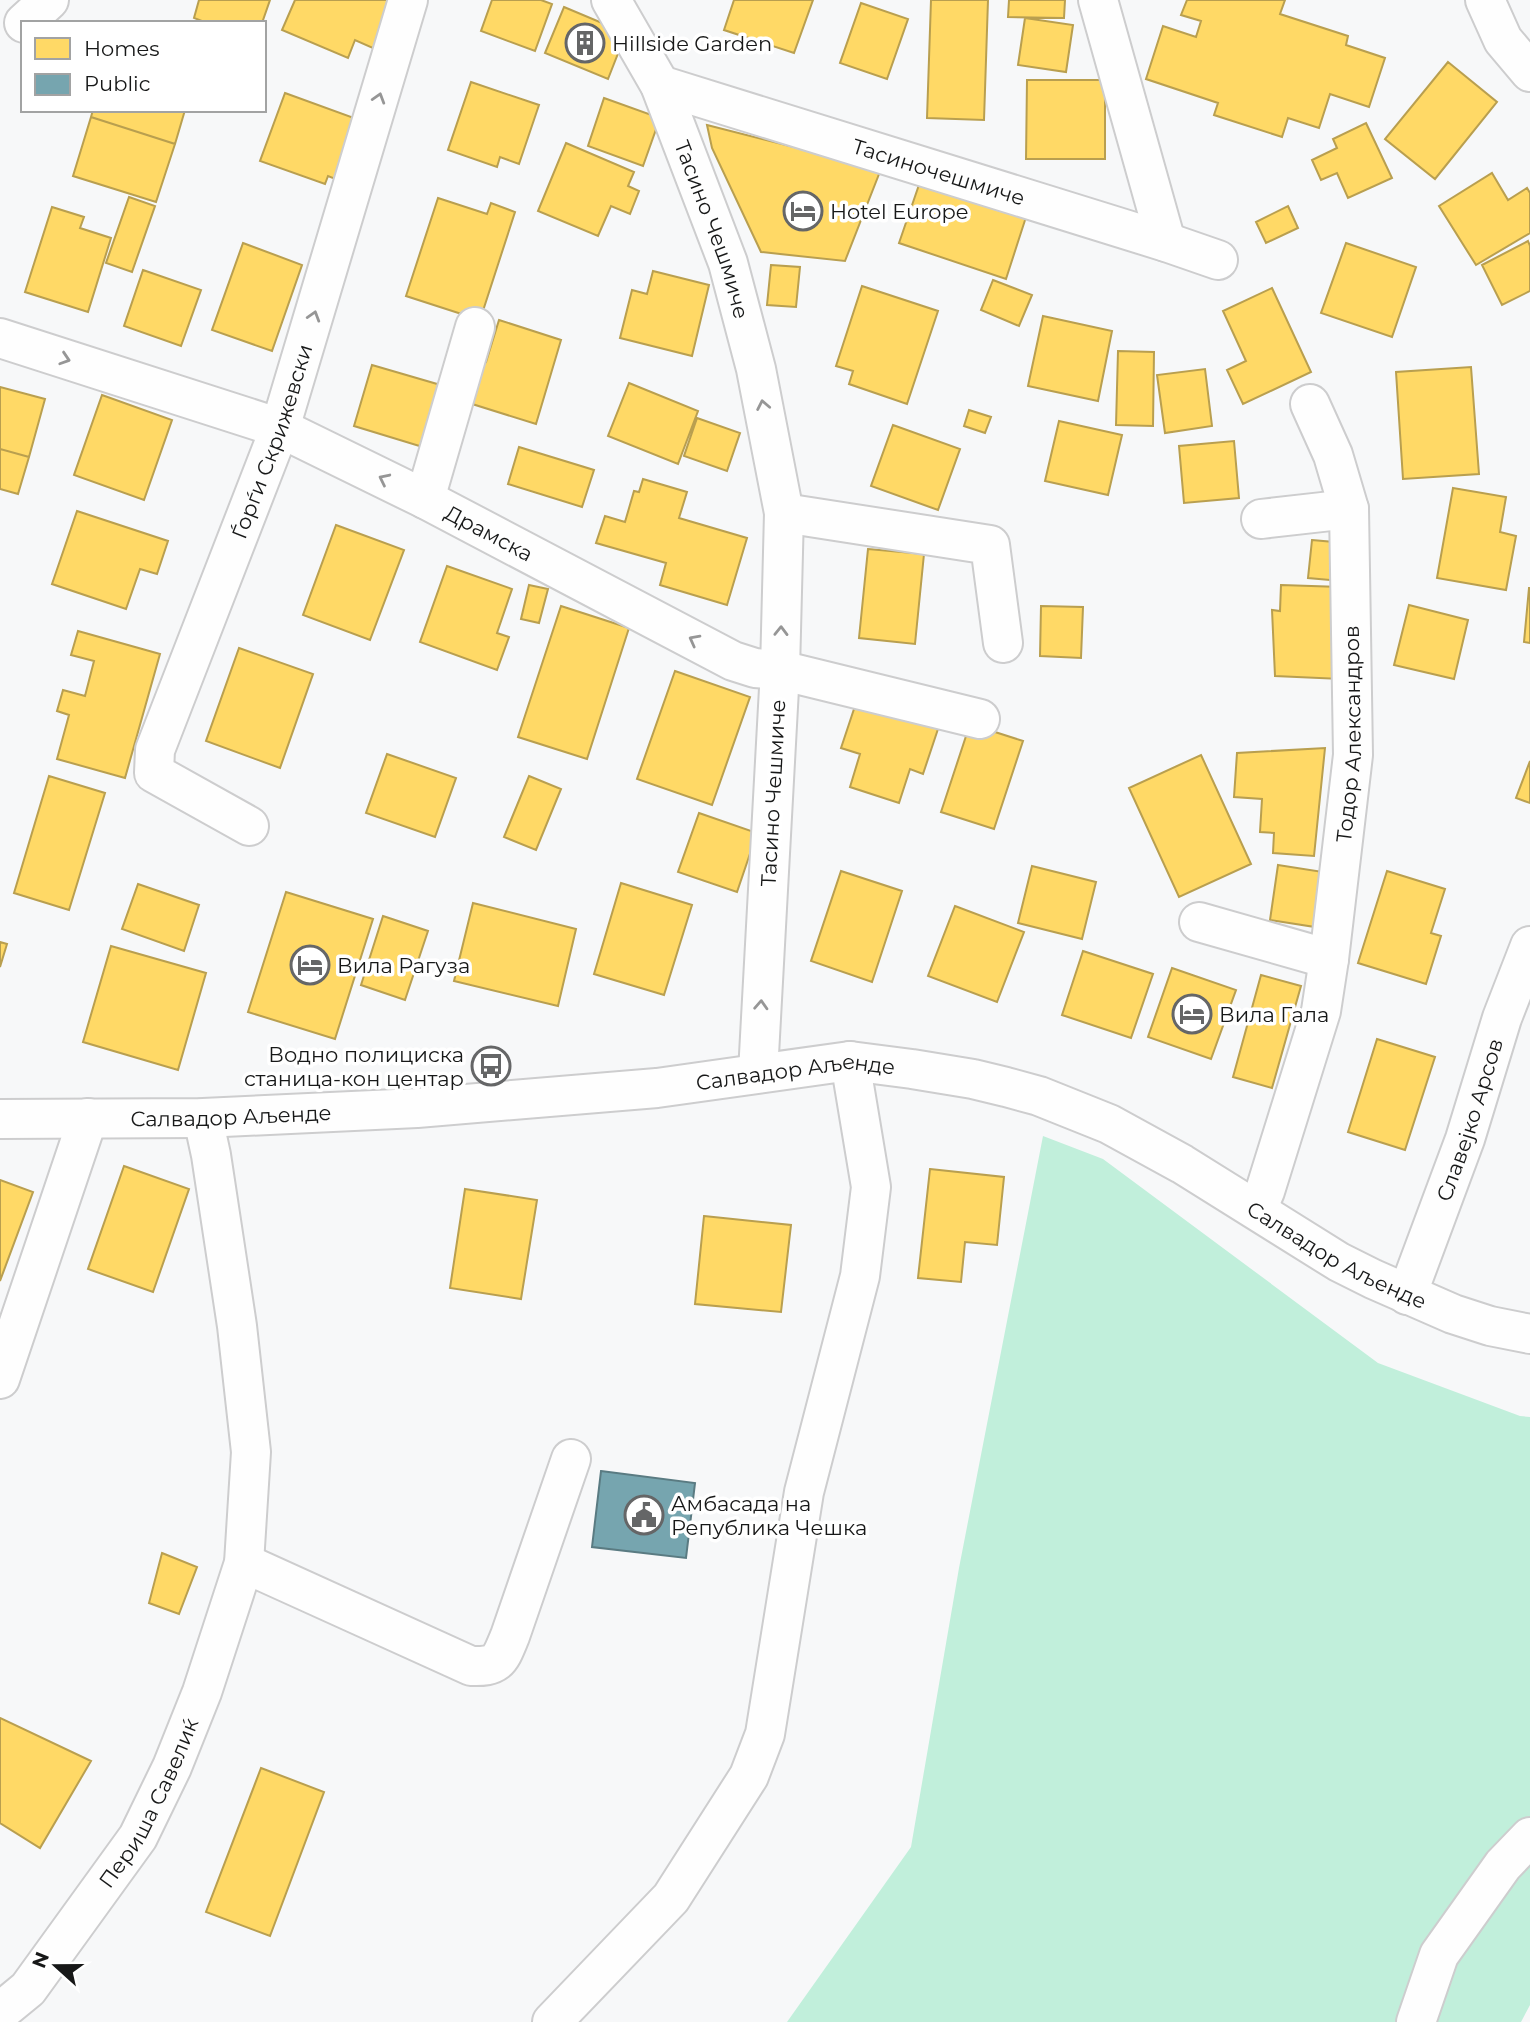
<svg xmlns="http://www.w3.org/2000/svg" width="1530" height="2022" font-family="Montserrat,sans-serif">
<style>
.green{fill:#c1efdb}
.homes{fill:#ffd966;stroke:#b99f4f;stroke-width:2}
.public{fill:#76a5af;stroke:#5a7b82;stroke-width:2}
.lines{fill:none;stroke-linecap:round;stroke-linejoin:round}
.minor-casing{stroke:#cdcdce;stroke-width:42}
.minor{stroke:#fefefe;stroke-width:38}
.oneway{stroke:#969696}
.labels{text-anchor:middle;dominant-baseline:central;stroke-width:7;stroke-linejoin:round;paint-order:stroke}
.poi-label{font-size:21px;fill:#171818;stroke:#fff;text-anchor:start}
.street-label{font-size:21px;fill:#171818;stroke:#fff}
</style>
<rect width="100%" height="100%" fill="#f7f8f9"/>
<path class="green" d="M 1043,1136 L 1103,1159 L 1378,1363 L 1520,1416 L 1530,1417 L 1530,2005 L 1521,2022 L 787,2022 L 911,1847 L 959,1568 Z"/>
<path class="homes" d="M 199,0 L 270,0 L 262,23 L 207,23 L 194,18 Z
M 295,0 L 396,0 L 375,49 L 355,40 L 348,58 L 282,30 Z
M 492,0 L 541,0 L 552,4 L 535,51 L 481,31 Z
M 734,0 L 813,0 L 794,53 L 724,30 Z
M 931,0 L 988,0 L 984,120 L 927,118 Z
M 1009,0 L 1065,0 L 1064,18 L 1008,17 Z
M 1187,0 L 1285,0 L 1280,14 L 1348,36 L 1346,45 L 1385,58 L 1369,107 L 1330,94 L 1319,128 L 1288,118 L 1282,137 L 1214,115 L 1218,103 L 1146,79 L 1163,26 L 1196,37 L 1201,21 L 1181,15 Z
M 861,3 L 908,19 L 887,79 L 840,63 Z
M 564,7 L 626,33 L 608,79 L 545,53 Z
M 1025,18 L 1073,25 L 1066,72 L 1018,65 Z
M 1448,62 L 1497,102 L 1435,179 L 1385,139 Z
M 1027,80 L 1105,80 L 1105,159 L 1026,159 Z
M 471,82 L 539,105 L 519,164 L 500,157 L 497,167 L 448,150 Z
M 285,93 L 365,122 L 343,182 L 328,176 L 325,184 L 260,161 Z
M 604,98 L 660,118 L 643,166 L 588,146 Z
M 93,110 L 185,110 L 175,144 L 91,117 Z
M 91,117 L 175,144 L 156,202 L 73,176 Z
M 1366,123 L 1392,178 L 1348,198 L 1337,173 L 1321,180 L 1312,160 L 1337,148 L 1333,139 Z
M 707,125 L 881,169 L 845,261 L 761,252 L 712,148 Z
M 566,143 L 634,172 L 628,186 L 639,191 L 630,214 L 611,206 L 598,236 L 538,211 Z
M 1492,173 L 1508,200 L 1527,188 L 1530,193 L 1530,233 L 1476,265 L 1439,206 Z
M 921,179 L 1027,214 L 1006,279 L 899,243 Z
M 129,197 L 155,206 L 132,272 L 106,263 Z
M 438,198 L 487,214 L 491,203 L 515,212 L 480,320 L 406,296 Z
M 1288,206 L 1298,228 L 1266,243 L 1256,222 Z
M 52,207 L 84,217 L 80,228 L 111,238 L 88,312 L 25,292 Z
M 1528,241 L 1530,246 L 1530,291 L 1502,305 L 1482,265 Z
M 243,243 L 302,265 L 272,351 L 212,330 Z
M 1346,243 L 1416,267 L 1392,337 L 1321,313 Z
M 771,265 L 800,267 L 796,307 L 767,305 Z
M 143,270 L 201,290 L 181,346 L 124,326 Z
M 653,271 L 709,285 L 692,356 L 620,338 L 632,290 L 647,294 Z
M 993,280 L 1032,295 L 1019,326 L 981,310 Z
M 862,286 L 938,311 L 907,404 L 849,384 L 853,371 L 836,366 Z
M 1272,288 L 1311,372 L 1243,404 L 1227,370 L 1246,361 L 1223,311 Z
M 1043,316 L 1112,331 L 1098,401 L 1028,386 Z
M 499,320 L 561,340 L 536,424 L 469,403 L 482,361 L 486,362 Z
M 1118,351 L 1154,352 L 1153,426 L 1116,425 Z
M 372,365 L 444,386 L 426,448 L 354,426 Z
M 1471,367 L 1479,474 L 1403,479 L 1396,372 Z
M 1205,369 L 1212,426 L 1165,433 L 1157,375 Z
M 629,383 L 698,411 L 678,464 L 608,436 Z
M 0,387 L 45,399 L 29,457 L 0,449 Z
M 102,395 L 172,420 L 144,500 L 74,475 Z
M 969,410 L 991,417 L 985,433 L 964,426 Z
M 697,418 L 740,433 L 727,471 L 684,456 Z
M 1059,421 L 1122,435 L 1108,495 L 1045,481 Z
M 893,425 L 960,449 L 938,510 L 871,486 Z
M 1234,441 L 1239,498 L 1184,503 L 1179,446 Z
M 519,447 L 594,470 L 582,507 L 508,484 Z
M 0,449 L 29,457 L 18,494 L 0,489 Z
M 643,479 L 687,492 L 679,518 L 747,538 L 727,605 L 660,585 L 666,563 L 596,543 L 605,516 L 625,522 L 634,491 L 639,492 Z
M 1453,488 L 1506,497 L 1500,532 L 1516,536 L 1506,590 L 1437,578 Z
M 77,511 L 168,541 L 157,574 L 140,569 L 126,609 L 52,584 Z
M 336,525 L 404,550 L 370,640 L 303,615 Z
M 1312,540 L 1345,543 L 1341,581 L 1308,578 Z
M 868,549 L 924,554 L 915,644 L 859,638 Z
M 447,566 L 512,589 L 497,633 L 509,637 L 497,670 L 420,642 Z
M 529,585 L 548,589 L 539,623 L 521,619 Z
M 1281,585 L 1341,587 L 1341,679 L 1275,676 L 1272,610 L 1280,611 Z
M 1529,588 L 1530,588 L 1530,643 L 1524,642 Z
M 1409,605 L 1468,620 L 1454,679 L 1394,665 Z
M 561,606 L 629,628 L 587,759 L 518,737 Z
M 1041,606 L 1083,607 L 1081,658 L 1040,656 Z
M 78,631 L 160,654 L 125,778 L 57,759 L 69,715 L 57,711 L 63,690 L 85,696 L 94,661 L 71,655 Z
M 239,648 L 313,674 L 280,768 L 206,741 Z
M 675,671 L 750,697 L 712,805 L 637,779 Z
M 860,691 L 942,717 L 923,774 L 910,769 L 899,803 L 850,787 L 860,754 L 841,748 Z
M 970,724 L 1023,741 L 994,829 L 941,812 Z
M 1325,748 L 1314,856 L 1273,853 L 1274,833 L 1260,832 L 1262,799 L 1234,797 L 1237,753 Z
M 387,754 L 456,778 L 435,837 L 366,813 Z
M 1201,755 L 1251,864 L 1179,897 L 1129,788 Z
M 1530,761 L 1530,803 L 1516,798 Z
M 49,776 L 105,793 L 69,910 L 14,893 Z
M 529,776 L 561,789 L 536,850 L 504,837 Z
M 699,813 L 757,833 L 737,892 L 678,872 Z
M 1278,865 L 1323,872 L 1315,927 L 1270,920 Z
M 1032,866 L 1096,882 L 1082,939 L 1018,923 Z
M 841,871 L 902,891 L 872,982 L 811,961 Z
M 1387,871 L 1445,889 L 1431,933 L 1441,936 L 1426,984 L 1358,963 Z
M 621,883 L 692,905 L 664,995 L 594,974 Z
M 138,884 L 199,905 L 184,951 L 122,929 Z
M 286,892 L 373,919 L 335,1039 L 248,1012 Z
M 473,903 L 576,929 L 558,1006 L 454,981 Z
M 955,906 L 1024,932 L 997,1002 L 928,976 Z
M 383,916 L 428,931 L 405,1000 L 361,985 Z
M 0,942 L 7,944 L 0,967 Z
M 111,946 L 206,973 L 178,1070 L 83,1042 Z
M 1083,951 L 1153,974 L 1131,1038 L 1062,1015 Z
M 1172,968 L 1236,990 L 1211,1059 L 1148,1037 Z
M 1261,975 L 1301,986 L 1272,1088 L 1233,1077 Z
M 1377,1039 L 1435,1057 L 1405,1150 L 1348,1132 Z
M 124,1166 L 189,1189 L 153,1292 L 88,1269 Z
M 930,1169 L 1004,1177 L 997,1245 L 965,1242 L 961,1282 L 918,1278 Z
M 0,1180 L 33,1192 L 0,1281 Z
M 465,1189 L 537,1200 L 521,1299 L 450,1288 Z
M 704,1216 L 791,1225 L 781,1312 L 695,1304 Z
M 162,1553 L 197,1567 L 179,1614 L 149,1603 Z
M 0,1718 L 91,1761 L 40,1848 L 0,1823 Z
M 261,1768 L 324,1792 L 270,1936 L 206,1912 Z"/>
<path class="public" d="M 601,1471 L 695,1483 L 686,1558 L 592,1547 Z"/>
<g class="lines">
<defs>
<g id="minor">
<path id="s1" d="M 611,0 L 660,85 L 728,263 L 756,369 L 784,513 L 780,670 L 758,1073"/>
<path d="M 1098,0 L 1166,242"/>
<path d="M 1485,0 L 1503,40 L 1530,72"/>
<path d="M 24,23 L 49,0"/>
<path id="s2" d="M 660,85 L 1166,242 L 1218,260"/>
<path id="s3" d="M 0,338 L 280,428 L 425,499 L 733,661 L 755,668 L 780,670 L 980,719"/>
<path d="M 425,499 L 475,327"/>
<path d="M 784,513 L 990,545 L 1003,643"/>
<path d="M 1261,519 L 1349,509"/>
<path id="s4" d="M 249,826 L 154,773 L 155,750 L 280,428 L 408,0"/>
<path d="M 1199,922 L 1329,959"/>
<path id="s5" d="M 0,1119 L 203,1118 L 417,1108 L 657,1088 L 850,1061 L 912,1069 L 973,1079 L 1006,1087 L 1039,1096 L 1109,1124 L 1182,1164 L 1339,1262 L 1373,1279 L 1453,1314 L 1490,1326 L 1530,1334"/>
<path id="s6" d="M 1257,1210 L 1265,1191 L 1321,1011 L 1329,959 L 1353,755 L 1349,509 L 1333,455 L 1310,404"/>
<path id="s7" d="M 1407,1295 L 1465,1139 L 1502,1018 L 1530,946"/>
<path d="M 0,1379 L 88,1118"/>
<path d="M 244,1563 L 471,1666 C 499,1667 500,1660 510,1636 L 571,1459"/>
<path id="s8" d="M 0,2012 L 28,1989 L 138,1837 L 172,1767 L 202,1692 L 244,1563 L 251,1452 L 237,1326 L 211,1155 L 203,1118"/>
<path d="M 552,2022 L 671,1898 L 749,1776 L 765,1734 L 804,1492 L 860,1276 L 871,1187 L 850,1061"/>
<path d="M 1416,2022 L 1439,1955 L 1503,1865 L 1530,1837"/>
</g>
</defs>
<use href="#minor" class="minor-casing"/>
<use href="#minor" class="minor"/>
</g>
<defs><path id="oneway-chevron" d="M-2-3.5L2.5 0L-2 3.5" fill="none" stroke-width="1.6" stroke-linecap="round" stroke-linejoin="round" transform="scale(1.75)"/></defs>
<g class="oneway">
<use href="#oneway-chevron" transform="translate(379 98) rotate(-73)"/>
<use href="#oneway-chevron" transform="translate(314 316) rotate(-73)"/>
<use href="#oneway-chevron" transform="translate(65 359) rotate(18)"/>
<use href="#oneway-chevron" transform="translate(763 405) rotate(-101)"/>
<use href="#oneway-chevron" transform="translate(384 479) rotate(-154)"/>
<use href="#oneway-chevron" transform="translate(781 631) rotate(-89)"/>
<use href="#oneway-chevron" transform="translate(694 640) rotate(-152)"/>
<use href="#oneway-chevron" transform="translate(761 1005) rotate(-87)"/>
</g>
<defs>
<symbol id="building-ring" viewBox="-11 -11 22 22"><circle r="9.5" fill="#fff" stroke="#656667" stroke-width="1.5"/><path d="M-4-6H4V6H1V3H-1V6H-4ZM-2.5-4.3h1.7v1.8h-1.7ZM.8-4.3h1.7v1.8H.8ZM-2.5-1h1.7V.8h-1.7ZM.8-1h1.7V.8H.8Z" fill="#656667"/></symbol>
<symbol id="hotel-ring" viewBox="-11 -11 22 22"><circle r="9.5" fill="#fff" stroke="#656667" stroke-width="1.5"/><path d="M-6-4.5h1.5V1H6V5H4.5V3h-9V5H-6ZM-4 0a1.8 1.8 0 1 1 3.6 0ZM.5 0V-2.5h3Q6-2.5 6 0Z" fill="#656667"/></symbol>
<symbol id="bus-ring" viewBox="-11 -11 22 22"><circle r="9.5" fill="#fff" stroke="#656667" stroke-width="1.5"/><path d="M-5-6H5V4H4V6H2V4H-2V6H-4V4H-5ZM-3.5-4V0h7V-4ZM-3.5 1.2v1.5H-2V1.2ZM2 1.2v1.5H3.5V1.2Z" fill="#656667"/></symbol>
<symbol id="civic-ring" viewBox="-11 -11 22 22"><circle r="9.5" fill="#fff" stroke="#656667" stroke-width="1.5"/><path d="M-.6-6.5H3V-4.5H.6V-3L4-1V1h2V6H-6V1h2V-1L-.6-3ZM-1.2 2.5V6h2.4V2.5Z" fill="#656667"/></symbol>
</defs>
<g fill-rule="evenodd">
<use href="#building-ring" x="563" y="21" width="44" height="44"/>
<use href="#hotel-ring" x="781" y="189" width="44" height="44"/>
<use href="#hotel-ring" x="288" y="943" width="44" height="44"/>
<use href="#hotel-ring" x="1170" y="992" width="44" height="44"/>
<use href="#bus-ring" x="469" y="1044" width="44" height="44"/>
<use href="#civic-ring" x="622" y="1493" width="44" height="44"/>
</g>
<g class="labels">
<g class="poi-label">
<text x="612" y="43">Hillside Garden</text>
<text x="830" y="211">Hotel Europe</text>
<text x="337" y="965">Вила Рагуза</text>
<text x="1219" y="1014">Вила Гала</text>
<text x="464" y="1054" text-anchor="end">Водно полициска<tspan x="464" dy="24">станица-кон центар</tspan></text>
<text x="671" y="1503">Амбасада на<tspan x="671" dy="24">Република Чешка</tspan></text>
</g>
<g class="street-label">
<text stroke="none"><textPath href="#s2" startOffset="292">Тасиночешмиче</textPath></text>
<text stroke="none"><textPath href="#s1" startOffset="252">Тасино Чешмиче</textPath></text>
<text stroke="none"><textPath href="#s4" startOffset="462">Ѓорѓи Скрижевски</textPath></text>
<text stroke="none"><textPath href="#s3" startOffset="528">Драмска</textPath></text>
<text stroke="none"><textPath href="#s6" startOffset="488">Тодор Александров</textPath></text>
<text transform="translate(773 793) rotate(-87)">Тасино Чешмиче</text>
<text stroke="none"><textPath href="#s5" startOffset="798">Салвадор Аљенде</textPath></text>
<text stroke="none"><textPath href="#s5" startOffset="231">Салвадор Аљенде</textPath></text>
<text stroke="none"><textPath href="#s7" startOffset="186">Славејко Арсов</textPath></text>
<text stroke="none"><textPath href="#s5" startOffset="1384">Салвадор Аљенде</textPath></text>
<text stroke="none"><textPath href="#s8" startOffset="259">Периша Савелиќ</textPath></text>
</g>
</g>
<rect x="21" y="21" width="245" height="91" fill="#ffffff" stroke="#a2a3a3" stroke-width="2"/>
<rect x="35" y="38" width="35" height="21" fill="#ffd966" stroke="#a2a3a3" stroke-width="2"/>
<text x="84" y="56" font-size="21" fill="#171818">Homes</text>
<rect x="35" y="74" width="35" height="21" fill="#76a5af" stroke="#a2a3a3" stroke-width="2"/>
<text x="84" y="91" font-size="21" fill="#171818">Public</text>
<g transform="translate(56 1966) rotate(291)" stroke="#ffffff" stroke-width="5" paint-order="stroke">
<path d="M0-5L12 26L0 18L-12 26Z" fill="#171818"/>
<text y="-10" font-size="19" font-weight="bold" text-anchor="middle" fill="#171818">N</text>
</g>
</svg>
